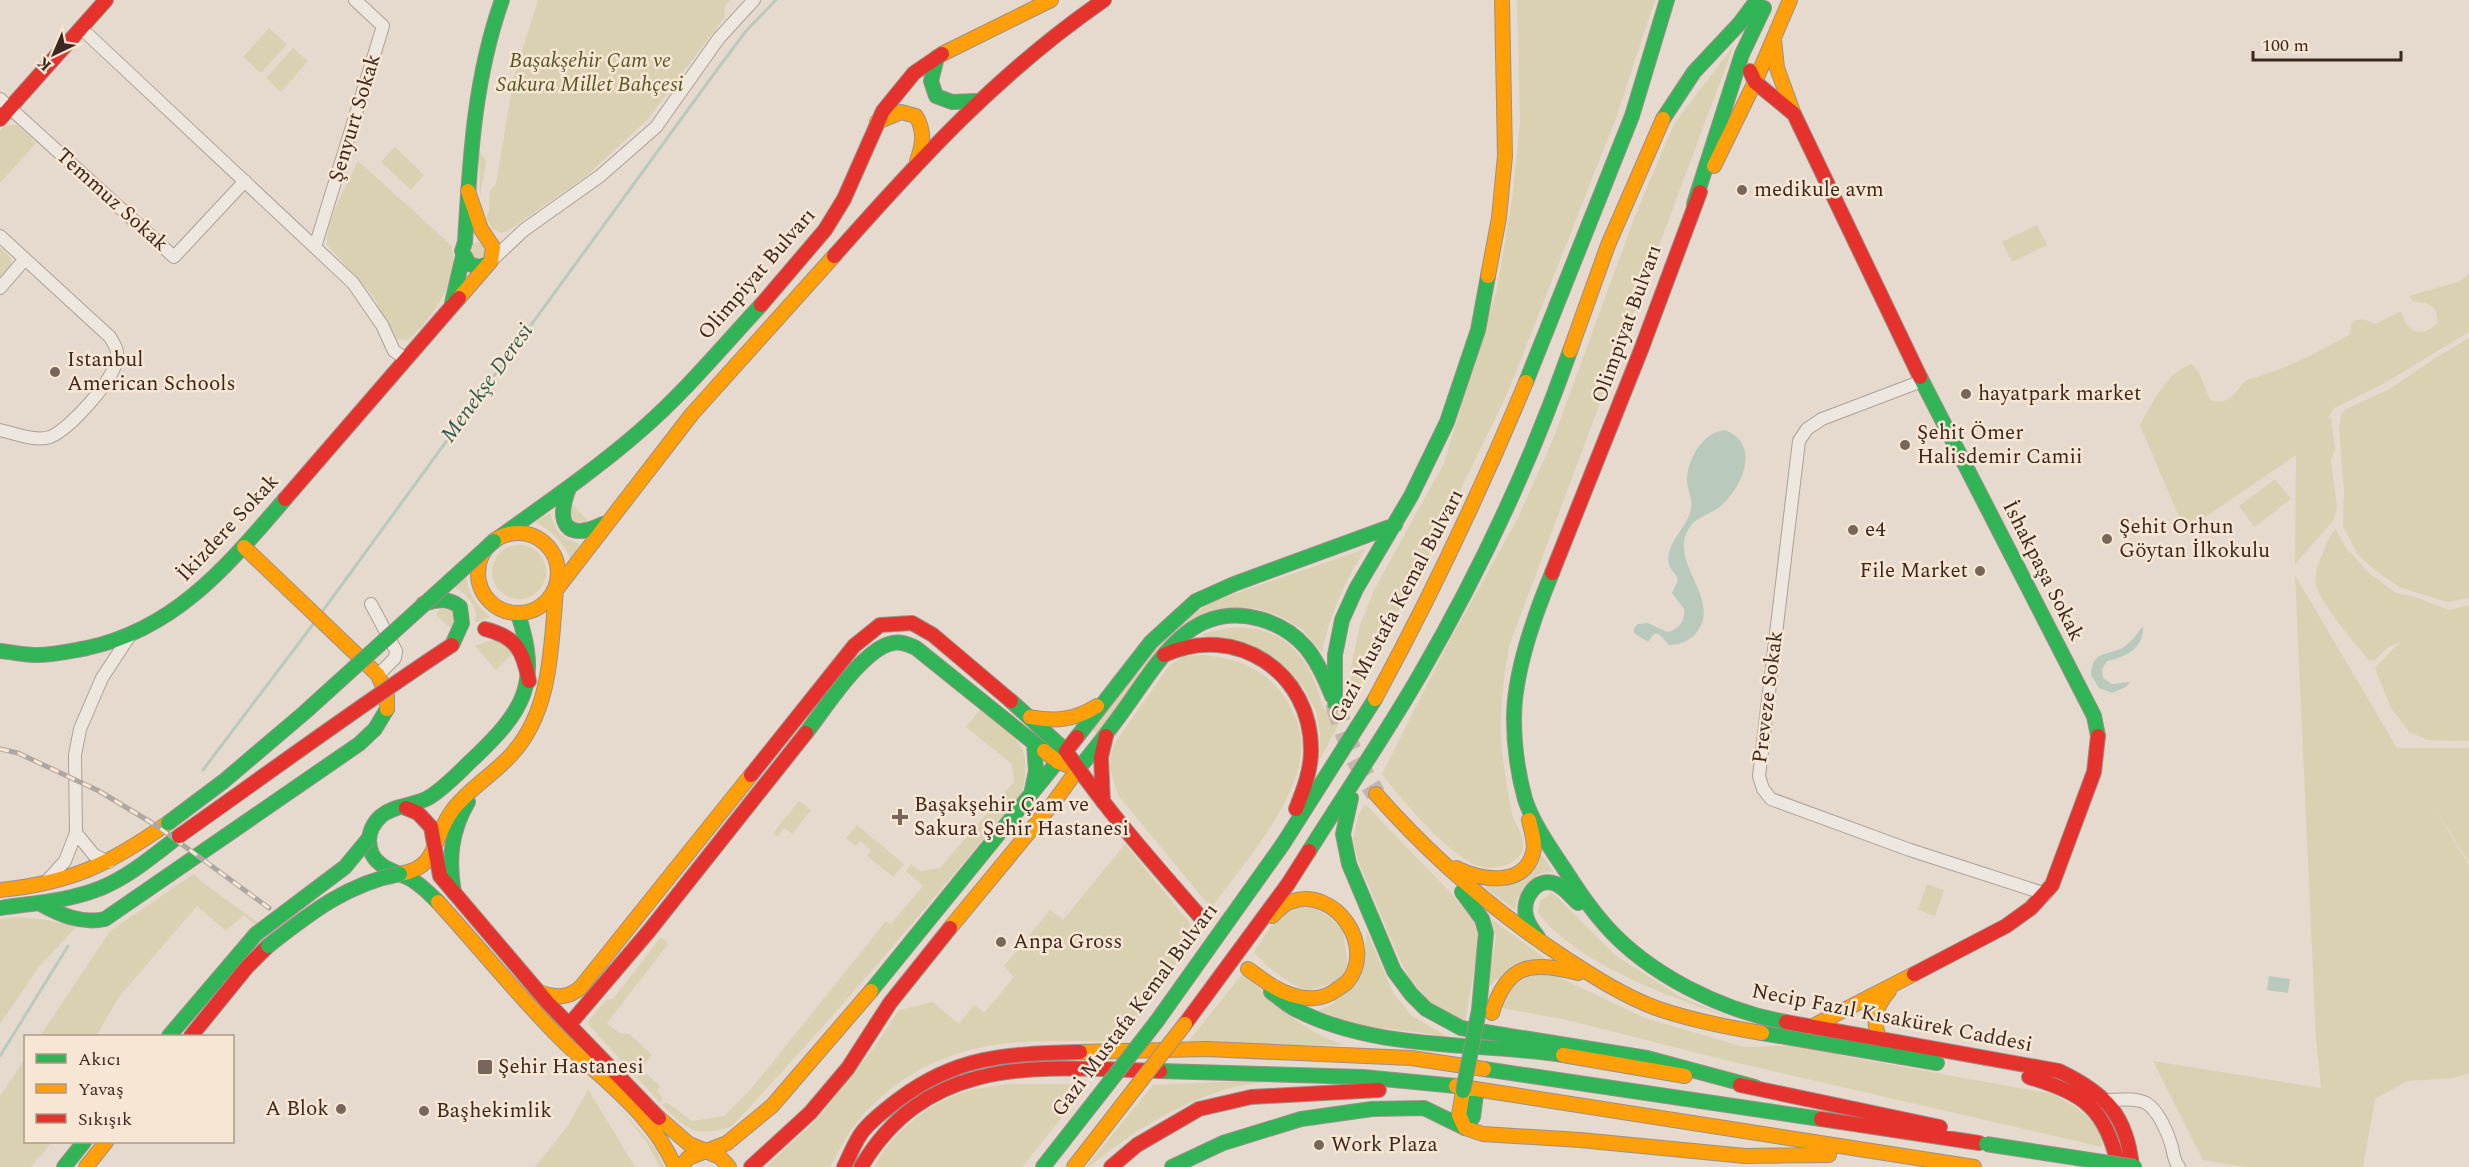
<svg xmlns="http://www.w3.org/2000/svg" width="2469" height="1167" font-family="Spectral,serif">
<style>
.green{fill:#d9d1b1}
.water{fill:#b9cabd}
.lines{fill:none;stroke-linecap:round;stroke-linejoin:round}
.stream{stroke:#b9cabd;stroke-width:3}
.primary-tunnel{stroke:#c4b6ac;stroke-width:20;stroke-dasharray:20 10;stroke-linecap:butt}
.street-casing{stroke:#aba097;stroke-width:14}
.fast-casing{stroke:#9b8f88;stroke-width:16}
.slow-casing{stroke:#9b8f88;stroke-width:16}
.jam-casing{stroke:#9b8f88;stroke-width:16}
.street{stroke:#eee7e0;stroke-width:12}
.fast{stroke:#30b455;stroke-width:14}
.slow{stroke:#ff9f0a;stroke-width:14}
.jam{stroke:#e5322d;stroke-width:14}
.rail-casing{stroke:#aea6a0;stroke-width:5}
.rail{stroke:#f7e6d4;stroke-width:3;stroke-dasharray:9;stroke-linecap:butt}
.fast-bridge-casing{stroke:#9b8f88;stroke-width:16;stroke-linecap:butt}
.slow-bridge-casing{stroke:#9b8f88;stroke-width:16;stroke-linecap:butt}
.jam-bridge-casing{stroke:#9b8f88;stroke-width:16;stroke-linecap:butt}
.fast-bridge{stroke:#30b455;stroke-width:14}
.slow-bridge{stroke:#ff9f0a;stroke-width:14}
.jam-bridge{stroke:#e5322d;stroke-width:14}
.poi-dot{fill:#77665c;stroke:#f7e6d4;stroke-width:2}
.labels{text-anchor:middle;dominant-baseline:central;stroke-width:5;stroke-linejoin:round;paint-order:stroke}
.park-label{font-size:21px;font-style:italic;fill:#555824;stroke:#f7e6d4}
.street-label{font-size:21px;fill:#3b271e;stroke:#f7e6d4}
.poi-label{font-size:21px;fill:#3b271e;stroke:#f7e6d4;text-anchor:start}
.water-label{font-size:22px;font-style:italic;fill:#2d5b4f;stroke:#f7e6d4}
</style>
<rect width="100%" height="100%" fill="#e6dacf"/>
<path class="green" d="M 538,0 L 730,0 L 725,5 L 724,18 L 647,120 L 585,177 L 509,230 L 501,233 L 492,228 L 486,217 L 489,212 L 490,190 L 496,184 L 514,77 Z
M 1517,0 L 1655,0 L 1616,118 L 1508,392 L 1419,575 L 1319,761 L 1320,734 L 1316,711 L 1301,684 L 1200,635 C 1244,620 1284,626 1309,669 C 1316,681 1319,696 1324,709 L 1350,704 L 1351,669 L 1359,628 L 1374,590 L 1444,463 L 1497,289 L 1513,192 L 1520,121 Z
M 269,28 L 287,44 L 261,73 L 243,57 Z
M 1734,45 L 1509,646 C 1502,688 1497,731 1505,773 C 1507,787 1509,801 1512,814 C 1515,824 1525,837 1523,848 C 1522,856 1515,860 1509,864 C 1501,867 1490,869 1482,867 C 1451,859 1402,800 1382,774 L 1445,649 L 1518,518 L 1554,437 L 1635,216 L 1674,124 Z
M 293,48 L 308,61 L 281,92 L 266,78 Z
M 10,125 L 17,125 L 36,143 L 0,183 L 0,131 L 4,126 Z
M 395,147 L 424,175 L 411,190 L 381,162 Z
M 479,152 L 486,161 L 480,197 Z
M 358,161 L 452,246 C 452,252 454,259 453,265 C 451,291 428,323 408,340 L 394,339 L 374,297 L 327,245 C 324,224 349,181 358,161 Z
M 2037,225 L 2047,245 L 2012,262 L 2002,242 Z
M 478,242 L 484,245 L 486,256 L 476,261 L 469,249 L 472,244 Z
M 0,247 C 17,262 14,264 0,280 Z
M 2469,274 L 2469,332 L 2383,384 L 2334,408 L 2328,418 L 2331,417 L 2335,450 L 2331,460 L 2337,508 L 2333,521 L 2295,564 L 2296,455 L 2185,531 L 2140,425 C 2152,404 2167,371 2192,364 L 2200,375 L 2210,400 C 2230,406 2234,393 2246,380 C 2284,370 2316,354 2350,334 L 2352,322 C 2360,317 2367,320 2375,324 L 2401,311 C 2408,334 2420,339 2438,323 L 2435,308 L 2425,303 L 2414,302 L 2409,296 L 2461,281 Z
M 2469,338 L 2469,598 L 2447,602 L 2399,587 L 2376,571 L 2358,555 L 2343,526 L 2344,491 L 2339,427 L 2341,415 L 2346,409 L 2390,389 L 2434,359 Z
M 2275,479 L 2291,499 L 2254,527 L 2239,506 Z
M 572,504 L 588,521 L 575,523 L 569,510 Z
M 550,513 C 556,533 561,537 580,544 L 571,560 C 563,542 553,532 536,522 Z
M 2336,529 L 2346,548 L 2370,574 L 2396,593 L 2415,597 L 2449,610 L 2469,605 L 2469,741 L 2428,740 L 2409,732 L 2391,708 L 2375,668 L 2401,641 L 2387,648 L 2375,660 L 2369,660 C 2357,646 2318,601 2316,584 C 2314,574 2319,562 2323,553 C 2326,544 2329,535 2336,529 Z
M492 572a27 27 0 1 1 54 0a27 27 0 1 1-54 0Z
M 1365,549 C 1344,584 1330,613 1322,653 L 1303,630 L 1278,615 L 1254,608 L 1195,618 L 1098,734 L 1093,730 L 1159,641 L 1210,602 Z
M 2295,575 L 2397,748 L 2469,748 L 2469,862 L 2435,809 L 2469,865 L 2469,1073 L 2454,1078 L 2407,1081 L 2375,1099 L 2363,1167 L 2246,1167 L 2203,1160 L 2153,1061 L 2321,1088 L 2316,1039 Z
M 466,577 C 468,594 477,605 490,617 L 475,623 C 478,605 469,597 455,587 Z
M 440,609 L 453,610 L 454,624 L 449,627 L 436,614 Z
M 499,640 L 513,653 L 496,670 L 475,646 L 488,641 Z
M 1203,655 C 1237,658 1266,669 1285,698 C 1291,708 1298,720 1300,731 C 1312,789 1243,864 1211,908 L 1118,795 L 1110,769 L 1111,753 L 1115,743 L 1168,667 L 1183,656 Z
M 982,707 C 1013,737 1035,744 1022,792 C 928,907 833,1018 731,1127 C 694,1137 689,1131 662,1105 L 666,1102 L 692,1121 L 724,1116 L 752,1088 L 886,921 L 891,924 L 923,886 L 906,871 L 911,864 L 920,871 L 940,868 L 1014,782 L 1012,764 L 966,727 Z
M 799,801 L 811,810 L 792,834 L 784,828 L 778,837 L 773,833 Z
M 1365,804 L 1450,892 L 1474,921 L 1479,942 L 1465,1021 L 1438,1010 L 1410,979 L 1400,960 L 1359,863 L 1353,840 L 1358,816 Z
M 857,825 L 904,864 L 893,877 L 867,856 L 871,850 L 860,841 L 855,846 L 846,838 Z
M 1125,844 L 1197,932 L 1155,996 L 1120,1041 C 1082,1042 1038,1039 1001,1044 C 941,1052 890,1079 853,1127 C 844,1139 838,1154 830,1167 L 766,1167 L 815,1121 L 872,1050 L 899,1010 L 933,1002 L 959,1024 L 974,1005 L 984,1013 L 1014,977 L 1004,966 L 1050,910 L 1063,920 Z
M 1542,855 L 1553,871 L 1538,874 L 1517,899 L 1515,910 L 1485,888 Z
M 194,874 L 203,883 L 286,943 L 278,946 L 244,915 L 226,931 L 197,906 L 119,997 L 96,1036 L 40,1036 L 110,931 Z
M 1927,884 L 1944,890 L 1935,916 L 1918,910 Z
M 1551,893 L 1556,896 L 1616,956 L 1679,996 L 1733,1019 C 1672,997 1579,966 1538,913 L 1540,901 Z
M 1297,908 L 1315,908 L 1329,917 L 1343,930 L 1348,966 L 1337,982 L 1306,991 C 1284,981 1269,969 1254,952 L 1276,919 Z
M 20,917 L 47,920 L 76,927 L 39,967 L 0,1024 L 0,919 Z
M 1490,918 L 1547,960 L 1496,980 L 1487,989 L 1496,937 Z
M 1367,932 L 1394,994 L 1411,1015 L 1446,1036 L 1357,1025 L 1318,1011 L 1333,1004 L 1365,950 Z
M 661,937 L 668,944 L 607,1023 L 619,1033 L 629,1034 L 652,1055 L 641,1069 L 660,1086 L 657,1092 L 663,1099 L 660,1103 L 587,1023 L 606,1000 L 613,999 Z
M 1243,973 C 1275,1003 1301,1031 1344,1045 L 1185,1046 Z
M 1533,973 L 1550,973 L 1645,1018 L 1744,1047 L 1804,1045 L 1849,1057 L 2052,1094 C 2071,1103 2103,1122 2102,1147 L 1725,1060 L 1567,1020 L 1502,1008 L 1505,992 Z
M 25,1059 L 26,1142 L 52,1142 L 31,1167 L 0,1167 L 0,1096 Z
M 1290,1079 C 1270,1082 1249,1083 1230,1088 C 1178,1103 1130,1133 1089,1167 L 1086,1167 L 1153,1085 Z
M 1011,1084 L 1089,1084 L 1022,1167 L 874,1167 C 890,1136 924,1107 956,1095 C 974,1088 992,1086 1011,1084 Z
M 588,1089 L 635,1167 L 535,1167 L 568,1126 Z
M 616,1104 L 656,1149 L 664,1167 L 660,1167 L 645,1140 Z"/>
<path class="water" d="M 1725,430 C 1761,444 1743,485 1722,505 C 1713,513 1700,516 1692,524 C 1688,529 1685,535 1684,541 C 1680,572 1719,602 1697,632 C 1689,641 1681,645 1669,645 L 1659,634 L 1654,634 L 1648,642 L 1634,633 L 1634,628 L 1638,624 L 1648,623 L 1667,632 C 1678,630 1686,621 1684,609 L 1672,593 L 1678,580 C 1676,573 1670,570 1669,564 C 1664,544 1688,527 1691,509 C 1693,498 1686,488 1687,477 C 1689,456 1704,432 1725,430 Z
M 2143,626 C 2144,648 2127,657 2107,661 L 2102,669 L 2103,678 L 2112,684 L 2130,682 L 2126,687 L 2112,693 L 2099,688 L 2091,675 C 2092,650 2107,656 2122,648 C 2131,643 2137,634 2143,626 Z
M 2269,976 L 2290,979 L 2288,993 L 2267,990 Z"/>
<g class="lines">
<path class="stream" d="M 322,612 L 719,67 L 746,31 L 776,0
M 203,770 L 314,623
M 0,1056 L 68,946"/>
<path class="primary-tunnel" d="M 1335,703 C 1346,741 1355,761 1376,794"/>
<defs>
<path id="street" d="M 82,29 L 353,283 L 382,325 L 394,351 L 406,359
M 0,99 L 174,257 L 245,181
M 0,236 L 110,337 C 114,344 118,349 117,358 C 115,379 70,429 50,437 C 36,442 14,433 0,430
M 315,247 L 383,26 L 355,0
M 491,261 L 524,230 L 600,176 L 656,127 L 719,38 L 754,0
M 0,288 L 25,259
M 1922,381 L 1822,419 L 1807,429 L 1799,441 L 1759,776 L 1763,789 L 1771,799 L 1910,850 L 2046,894
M 371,604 L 396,651 L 395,658 L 378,675
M 76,833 L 94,855 L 109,862
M 46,882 L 65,861 L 76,833 L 75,755 L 80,729 L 102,678 L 129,637
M 2107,1100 C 2119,1100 2135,1097 2146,1103 C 2158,1110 2167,1131 2171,1144 C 2174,1153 2173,1160 2179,1167"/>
<path id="fast" d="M 937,57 L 931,81 L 936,96 L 952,102 L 976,101
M 1663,119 L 1694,72 L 1740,23 L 1757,0
M 1694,204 L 1742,54 L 1764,8
M 488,264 L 479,267 L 469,264 L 462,251 L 465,242 C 470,159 474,79 502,0
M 452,303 L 463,256
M 1920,377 L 2094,716 L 2098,736
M 1526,382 L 1632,116 L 1667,0
M 569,488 C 555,523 566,542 603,524
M 494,541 C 544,505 594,471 640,431 C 684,393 722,347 761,305
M 1552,573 C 1535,614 1514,674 1514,718 C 1514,743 1518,774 1525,799 C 1532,822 1551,849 1565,870 C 1577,889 1590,908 1605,925 C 1648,974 1722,1011 1786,1022
M 423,604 C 436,600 449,597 460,607 L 462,623 L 452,645
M 0,651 C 12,652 25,655 37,655 C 54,655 70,651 87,648 C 176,629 228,565 285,499
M 1335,703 L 1335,655 L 1342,620 L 1356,589 L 1411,496 L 1447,422 L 1478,330 L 1488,276
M 806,733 C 825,709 863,648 893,643 C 901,641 909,645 916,648 L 1044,751
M 1077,737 L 1151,642 L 1196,601 L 1234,584 L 1395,525
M 1078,769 C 1097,747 1114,724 1131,700 C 1163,654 1195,601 1260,619 C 1302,631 1317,658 1332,696
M 1032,790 L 1036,771 L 1034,743
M 1351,798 L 1343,834 L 1349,864 L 1394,971 L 1411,994 L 1426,1009 L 1461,1028 L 1647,1058 L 1755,1087
M 1309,851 C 1346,792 1386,734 1421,673 C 1480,571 1531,462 1570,351
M 1462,892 L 1482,919 L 1486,933 L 1479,1010
M 454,893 C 448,860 451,831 468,802
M 438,902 C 430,894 423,887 414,881 C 400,872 380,870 372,854 C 366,840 370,826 381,816 C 394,805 413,806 428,798 C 445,788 459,772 473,759 C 524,711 541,683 518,614
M 39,903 C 60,915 81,924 105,919 L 359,744 L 375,729 L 387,709
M 0,908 C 34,903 69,901 101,888 C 130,876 154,855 179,836
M 1538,937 C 1533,931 1528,924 1526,916 C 1522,899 1536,876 1556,884 C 1565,888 1571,897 1578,903
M 871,991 L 1066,751 L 1011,701
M 1271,992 C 1280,998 1288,1006 1297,1010 C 1376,1051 1478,1042 1563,1055
M 1157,1021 L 1283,844 L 1375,699
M 1762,1033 L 1937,1063
M 169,1036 L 256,934
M 1484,1069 L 1821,1119
M 1160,1071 L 1363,1077 L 1456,1086
M 1465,1128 L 1473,1117 L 1476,1094
M 64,1167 L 84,1142
M 1043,1167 L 1108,1084
M 1172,1167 L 1223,1143 L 1301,1119 L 1372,1109 L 1424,1108 L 1465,1128"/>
<path id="slow" d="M 1774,39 L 1777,68 L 1793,112
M 942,54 L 1051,0
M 877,122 L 901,112 L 916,116 C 925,131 923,145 917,161
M 1714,166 L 1755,82 L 1790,0
M 1488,276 L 1499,218 L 1505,156 L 1502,0
M 459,298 L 491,261 L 493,247 L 481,229 L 468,191
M 1570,351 L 1608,245 L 1663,119
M478 573a40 40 0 1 1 80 0a40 40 0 1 1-80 0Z
M 244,547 L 378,675 L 387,696 L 387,709
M 556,590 L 692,414 L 834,256
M 1375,699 C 1431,596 1481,490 1526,382
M 1030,717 C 1056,722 1074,720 1097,706
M 1376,794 C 1433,859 1496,913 1568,960 C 1596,978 1624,996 1656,1008 C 1690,1020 1726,1027 1762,1033
M 1456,868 C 1480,880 1524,888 1533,853 C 1536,843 1531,830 1529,820
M 400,874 C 440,867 431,839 452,811 C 468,789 493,775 511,755 C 552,711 551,646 556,590
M 0,890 C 71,883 110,864 168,823
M 438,902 C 478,946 515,992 557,1035 C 599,1078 651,1111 675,1167
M 950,928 L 1054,802 L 1078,769 L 1058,762 L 1044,751
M 1248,969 C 1262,979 1275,990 1292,995 C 1306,1000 1323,1000 1336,990 C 1339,988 1344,985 1347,982 C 1377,948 1336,885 1290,902 C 1283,904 1278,911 1272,916
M 542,993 C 557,998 569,998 581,987 L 751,775
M 1492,1013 C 1507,963 1532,961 1578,973
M 1811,1027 L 1914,974
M 1880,1039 C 1871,1020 1876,1006 1889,991
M 1080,1052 L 1207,1049 L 1411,1058 L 1484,1069
M 1563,1055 L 1685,1076
M 1456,1086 L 1974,1167
M 1463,1091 L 1459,1115 L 1465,1128 L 1483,1134 L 1580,1140 L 1745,1156 L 1829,1155
M 659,1118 L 689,1144 L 720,1157 L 729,1167
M 86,1167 L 106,1142
M 681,1167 L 688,1158 L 727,1143 L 772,1106 L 871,991
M 1074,1167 L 1136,1087"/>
<path id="jam" d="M 1750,71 L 1755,82 L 1794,114
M 1794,114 L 1920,377
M 0,119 L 106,0
M 834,256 C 919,160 998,73 1104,0
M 761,305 L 825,230 L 844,199 L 883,111 L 914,73 L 942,54
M 285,499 L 459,298
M 1552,573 L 1641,350 L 1700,192
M 485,629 C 517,637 523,651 529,681
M 1164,655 C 1235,622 1312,672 1311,751 C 1311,771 1303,791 1296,809
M 1077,737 L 1066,751 C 1107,811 1155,865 1203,920
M 751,775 L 854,646 L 880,625 L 912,623 L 933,635 L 1011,701
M 1103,802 L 1101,757 L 1106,736
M 406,808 L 418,813 L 431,827 L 440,876 L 548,1003 L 659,1118
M 1914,974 L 2006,926 L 2031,908 L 2052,885 L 2094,772 L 2098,736
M 1786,1022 L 2059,1071 C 2105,1093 2127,1115 2132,1167
M 1185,1024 L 1288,884 L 1309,851
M 569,1025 L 649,931 L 806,733
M 191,1036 L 247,967 L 268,946
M 2029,1077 C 2087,1095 2104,1108 2119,1167
M 1740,1085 L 1940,1127
M 1821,1119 L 1979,1143
M 751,1167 L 810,1113 L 848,1068 L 890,1003 L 950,928
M 844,1167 C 850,1155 855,1141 863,1131 C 873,1119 886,1109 898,1100 C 957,1055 1008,1054 1080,1052
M 861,1167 C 930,1051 1044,1068 1160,1071
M 1111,1167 L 1137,1145 L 1199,1109 L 1251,1097 L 1379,1090"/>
</defs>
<use href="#street" class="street-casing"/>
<use href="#fast" class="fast-casing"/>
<use href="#slow" class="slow-casing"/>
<use href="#jam" class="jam-casing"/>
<use href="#street" class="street"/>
<use href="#fast" class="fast"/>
<use href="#slow" class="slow"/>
<use href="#jam" class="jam"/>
<defs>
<path id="rail" d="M 0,749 L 18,753 L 99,791 L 157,826 L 269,908"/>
</defs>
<use href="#rail" class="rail-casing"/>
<use href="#rail" class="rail"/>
<defs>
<path id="fast-bridge" d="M 168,823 L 224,781 L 304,713 L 494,541
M 256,934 L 345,867 L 369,838
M 268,946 C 309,914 348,883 400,874
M 1108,1084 L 1157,1021
M 1463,1091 L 1479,1010
M 1986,1144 L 2135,1167"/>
<path id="slow-bridge" d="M 1136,1087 L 1185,1024"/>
<path id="jam-bridge" d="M 179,836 C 270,772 359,706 452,645"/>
</defs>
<use href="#fast-bridge" class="fast-bridge-casing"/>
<use href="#slow-bridge" class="slow-bridge-casing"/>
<use href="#jam-bridge" class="jam-bridge-casing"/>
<use href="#fast-bridge" class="fast-bridge"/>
<use href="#slow-bridge" class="slow-bridge"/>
<use href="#jam-bridge" class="jam-bridge"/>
</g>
<g class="poi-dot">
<circle cx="1742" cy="190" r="6"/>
<circle cx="55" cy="372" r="6"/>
<circle cx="1966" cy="394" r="6"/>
<circle cx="1905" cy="445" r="6"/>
<circle cx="1853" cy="530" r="6"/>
<circle cx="2107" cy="539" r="6"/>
<circle cx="1980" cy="571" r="6"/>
<path d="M897 808h6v6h6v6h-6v6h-6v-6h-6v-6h6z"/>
<circle cx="1001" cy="942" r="6"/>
<rect x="477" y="1059" width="16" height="16" rx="3"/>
<circle cx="341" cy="1109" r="6"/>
<circle cx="424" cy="1111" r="6"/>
<circle cx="1319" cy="1145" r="6"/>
</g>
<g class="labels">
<g class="park-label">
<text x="590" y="61">Başakşehir Çam ve<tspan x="590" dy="24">Sakura Millet Bahçesi</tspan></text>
</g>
<g class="street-label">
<text transform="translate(355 118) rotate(-73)">Şenyurt Sokak</text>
<text transform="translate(112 200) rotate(42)">Temmuz Sokak</text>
<text transform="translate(757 274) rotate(-49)">Olimpiyat Bulvarı</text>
<text transform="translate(1627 324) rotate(-70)">Olimpiyat Bulvarı</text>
<text transform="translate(228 528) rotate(-47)">İkizdere Sokak</text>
<text transform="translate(2043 571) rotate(63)">İshakpaşa Sokak</text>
<text transform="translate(1397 606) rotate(-62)">Gazi Mustafa Kemal Bulvarı</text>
<text transform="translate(1768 697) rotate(-83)">Preveze Sokak</text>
<text transform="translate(1135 1010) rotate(-53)">Gazi Mustafa Kemal Bulvarı</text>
<text transform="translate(1892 1018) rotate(11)">Necip Fazıl Kısakürek Caddesi</text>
</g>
<g class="poi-label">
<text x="1754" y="190">medikule avm</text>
<text x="67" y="360">Istanbul<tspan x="67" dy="24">American Schools</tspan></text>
<text x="1978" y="394">hayatpark market</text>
<text x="1917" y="433">Şehit Ömer<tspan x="1917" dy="24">Halisdemir Camii</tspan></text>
<text x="2119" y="527">Şehit Orhun<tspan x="2119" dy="24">Göytan İlkokulu</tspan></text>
<text x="1865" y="530">e4</text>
<text x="1968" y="571" text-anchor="end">File Market</text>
<text x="914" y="805">Başakşehir Çam ve<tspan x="914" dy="24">Sakura Şehir Hastanesi</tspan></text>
<text x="1013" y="942">Anpa Gross</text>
<text x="498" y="1067">Şehir Hastanesi</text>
<text x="329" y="1109" text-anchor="end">A Blok</text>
<text x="436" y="1111">Başhekimlik</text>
<text x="1331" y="1145">Work Plaza</text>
</g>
<g class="water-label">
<text transform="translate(487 383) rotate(-54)">Menekşe Deresi</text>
</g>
</g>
<rect x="24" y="1035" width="210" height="108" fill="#f7e6d4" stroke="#ac9a8b" stroke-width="1.5"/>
<rect x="36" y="1054" width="30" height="9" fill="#30b455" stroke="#ac9a8b" stroke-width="1.5"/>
<text x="78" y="1065" font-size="18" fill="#3b271e">Akıcı</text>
<rect x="36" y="1084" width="30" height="9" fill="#ff9f0a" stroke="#ac9a8b" stroke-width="1.5"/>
<text x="78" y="1095" font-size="18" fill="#3b271e">Yavaş</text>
<rect x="36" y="1114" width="30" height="9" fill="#e5322d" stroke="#ac9a8b" stroke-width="1.5"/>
<text x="78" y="1125" font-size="18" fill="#3b271e">Sıkışık</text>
<g transform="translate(54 54) rotate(224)" stroke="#f7e6d4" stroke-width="4.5" paint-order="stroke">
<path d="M0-4.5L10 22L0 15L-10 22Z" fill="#3b271e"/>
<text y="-9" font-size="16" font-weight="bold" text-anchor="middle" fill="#3b271e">K</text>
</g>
<path d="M2253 51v9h148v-9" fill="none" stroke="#3b271e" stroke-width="3"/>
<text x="2262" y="51" font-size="18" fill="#3b271e" stroke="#f7e6d4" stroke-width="4.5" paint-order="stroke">100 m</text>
</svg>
